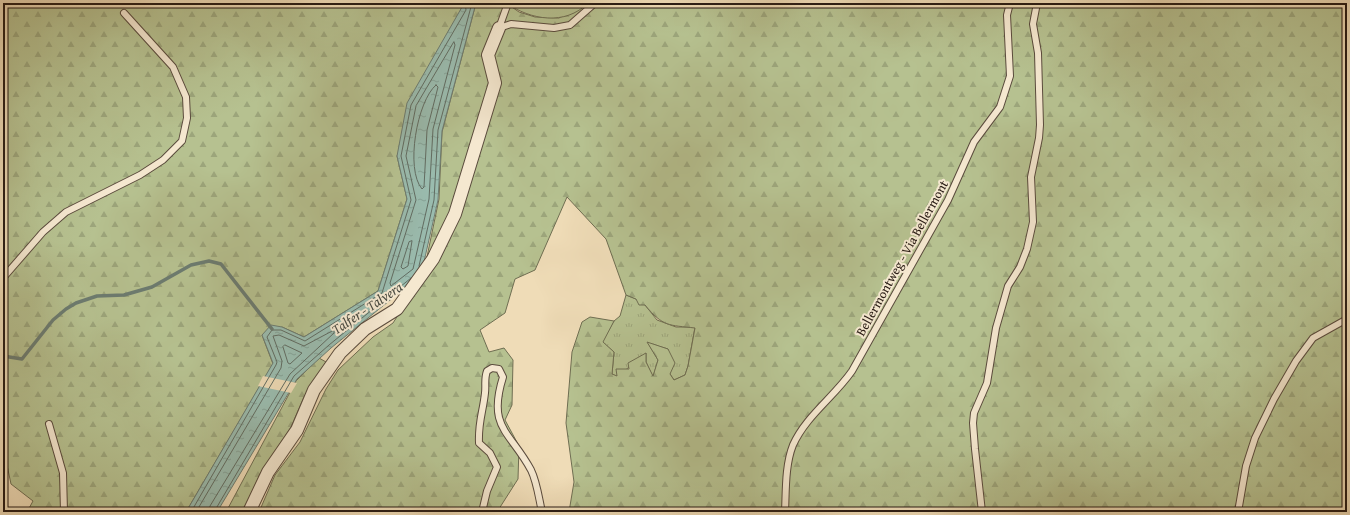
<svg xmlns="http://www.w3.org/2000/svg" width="1350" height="515" font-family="'Gentium Book Plus',serif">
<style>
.grass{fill:url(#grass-tufts);stroke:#6f6e52}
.forest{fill:url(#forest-firs);stroke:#6f6e52}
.pitch{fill:#b6c190;stroke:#6f6e52}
.water{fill:url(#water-ripples);stroke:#6c7c71}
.pier{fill:#efdcb7}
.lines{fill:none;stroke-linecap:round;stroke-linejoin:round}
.shore{stroke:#616c62;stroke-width:1}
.stream{stroke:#6c7c71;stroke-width:3.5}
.lane-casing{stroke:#5a4b3d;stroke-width:8}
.street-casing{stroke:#5a4b3d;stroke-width:14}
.lane{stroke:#f5e8d0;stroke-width:6}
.street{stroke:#f5e8d0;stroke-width:12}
.labels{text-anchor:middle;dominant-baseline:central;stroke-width:4;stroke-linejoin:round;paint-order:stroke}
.street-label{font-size:13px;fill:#281b14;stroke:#f5e8d0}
.water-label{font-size:14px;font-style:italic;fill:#4a4b42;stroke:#f5e8d0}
</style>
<defs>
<pattern id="grass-tufts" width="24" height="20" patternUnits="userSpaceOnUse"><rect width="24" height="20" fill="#b6c190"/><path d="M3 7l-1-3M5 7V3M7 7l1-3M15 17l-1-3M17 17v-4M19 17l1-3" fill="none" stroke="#9ca57b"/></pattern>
<pattern id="forest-firs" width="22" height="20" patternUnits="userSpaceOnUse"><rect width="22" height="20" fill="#b6c190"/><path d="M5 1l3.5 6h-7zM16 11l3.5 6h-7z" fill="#9ca57b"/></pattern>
<pattern id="water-ripples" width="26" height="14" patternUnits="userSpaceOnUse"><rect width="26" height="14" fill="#9abcaf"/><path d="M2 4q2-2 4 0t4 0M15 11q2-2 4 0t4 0" fill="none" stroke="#85a196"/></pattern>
</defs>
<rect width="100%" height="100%" fill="#efdcb7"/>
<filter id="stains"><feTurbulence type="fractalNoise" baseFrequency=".005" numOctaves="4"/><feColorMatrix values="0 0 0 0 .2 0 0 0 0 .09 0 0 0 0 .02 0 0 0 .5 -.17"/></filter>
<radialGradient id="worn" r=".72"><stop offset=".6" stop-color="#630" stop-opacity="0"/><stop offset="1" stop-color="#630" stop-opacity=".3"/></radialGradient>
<path class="grass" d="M 626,295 L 636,299 L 645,305 L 657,320 L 676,327 L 695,327 L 688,366 L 685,375 L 674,380 L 670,374 L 668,349 L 648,343 L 658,360 L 653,377 L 646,362 L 646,353 L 617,377 L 612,374 L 614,352 L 602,342 L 614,321 L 620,316 Z"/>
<path class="forest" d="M 3,3 L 461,3 L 462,7 L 397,156 L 407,199 L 378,291 L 304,337 L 282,327 L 262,335 L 273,364 L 186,512 L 27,512 L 33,501 L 11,484 L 7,465 L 3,463 Z
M 476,3 L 506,3 L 519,12 L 535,17 L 559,18 L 588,3 L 1347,3 L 1347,512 L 569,512 L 574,482 L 566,423 L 572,352 L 582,322 L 590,317 L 614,321 L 603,342 L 614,352 L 612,374 L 617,376 L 616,369 L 629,369 L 628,363 L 646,353 L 646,362 L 653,376 L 658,360 L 647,342 L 668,349 L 675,363 L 670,374 L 674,380 L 685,375 L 688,366 L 695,328 C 669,325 663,327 645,305 L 639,305 L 636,299 L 626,295 L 606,239 L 567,197 L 535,270 L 515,279 L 505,313 L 480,330 L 489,352 L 504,348 L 513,360 L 512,405 L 505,420 L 519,446 L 518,479 L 497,512 L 259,512 L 275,475 L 300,442 L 326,389 L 338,370 L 373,337 L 393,323 L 423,276 L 439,199 L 442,132 Z
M 319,358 L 326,362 L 304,397 L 291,427 L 260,474 L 243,512 L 226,512 L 296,381 Z"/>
<path class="pitch" d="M 506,3 L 588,3 C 565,26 531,20 506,3 Z"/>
<path class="water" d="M 461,3 L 476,3 L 442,131 L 438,200 L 421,275 L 331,348 L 297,379 L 217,512 L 186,512 L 273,363 L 262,335 L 271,325 L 282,327 L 304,337 L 378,291 L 407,199 L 397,156 L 407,103 L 462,7 Z"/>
<path class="pier" d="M 263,376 L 297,383 L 291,393 L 258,386 Z"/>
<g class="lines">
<path class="shore" d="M 454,42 L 455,45 L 433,129 L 429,199 L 413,269 L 391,286 L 390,283 L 416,200 L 406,156 L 416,106 Z
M 436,85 L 438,87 L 427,130 L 424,187 L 422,189 C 405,169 417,101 436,85 Z
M 412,241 L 408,266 L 403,269 L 401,267 L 409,242 Z
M 419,266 L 434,200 L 438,130 L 472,3
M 285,345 L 302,353 L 290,364 L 288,363 L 283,347 Z
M 191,512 L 276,365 L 277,362 L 267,337 L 272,330 L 281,330 L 305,341 L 382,293 L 411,200 L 401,156 L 411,105 L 466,10 L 465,3
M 196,512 L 281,368 L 282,361 L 273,336 L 279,335 L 304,346 L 334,330 L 334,333 L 290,374 L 210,506 L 209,512
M 214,512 L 294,376 L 329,345 L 411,278"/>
<path class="stream" d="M 3,356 L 22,359 L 53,320 L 66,309 L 76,303 L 97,296 L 124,295 L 152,287 L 191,265 L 209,261 L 221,264 L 272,329"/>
<defs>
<path id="lane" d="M 499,28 L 511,24 L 554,28 L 570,25 L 595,3
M 499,28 L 508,3
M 3,278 L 43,232 L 66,212 L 140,175 L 163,160 L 182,141 L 187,118 L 186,97 L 173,67 L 124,13
M 49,424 L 63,473 L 64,512
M 482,512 L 487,491 L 497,467 L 490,453 L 479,443 C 478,422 483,412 485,393 C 486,385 484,379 487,371 L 492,368 L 499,369 L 503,377 C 487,428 510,431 531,470 C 537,482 539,499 542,512
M 785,512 C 786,491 785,465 793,445 C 806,416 834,397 852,371 L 948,200 L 974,142 L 1000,107 L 1010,76 L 1007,15 L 1010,3
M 982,512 L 975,449 L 973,423 L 974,413 L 987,383 L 996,328 L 1008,286 L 1020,267 L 1027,249 L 1033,222 L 1031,177 L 1039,138 L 1040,125 L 1038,53 L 1033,24 L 1037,3
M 1238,512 L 1246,466 L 1255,438 L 1274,399 L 1296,361 L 1313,338 L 1347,319"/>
<path id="street" d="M 249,512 L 268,472 L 297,430 L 314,390 L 340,353 L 365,329 L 397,309 L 433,259 L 455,214 L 495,83 L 488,55 L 499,28"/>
</defs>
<use href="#lane" class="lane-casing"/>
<use href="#street" class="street-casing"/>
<use href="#lane" class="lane"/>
<use href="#street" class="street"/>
</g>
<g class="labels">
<g class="street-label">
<text transform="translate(902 258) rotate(-61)">Bellermontweg - Via Bellermont</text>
</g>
<g class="water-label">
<text transform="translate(367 308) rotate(-34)">Talfer - Talvera</text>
</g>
</g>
<rect width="1350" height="515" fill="none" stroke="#efdcb7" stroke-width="16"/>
<rect x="4" y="4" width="1342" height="507" fill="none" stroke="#281b14" stroke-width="2"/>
<rect x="8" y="8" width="1334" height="499" fill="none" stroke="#281b14"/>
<rect width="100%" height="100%" filter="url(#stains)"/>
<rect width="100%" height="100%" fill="url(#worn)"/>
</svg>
